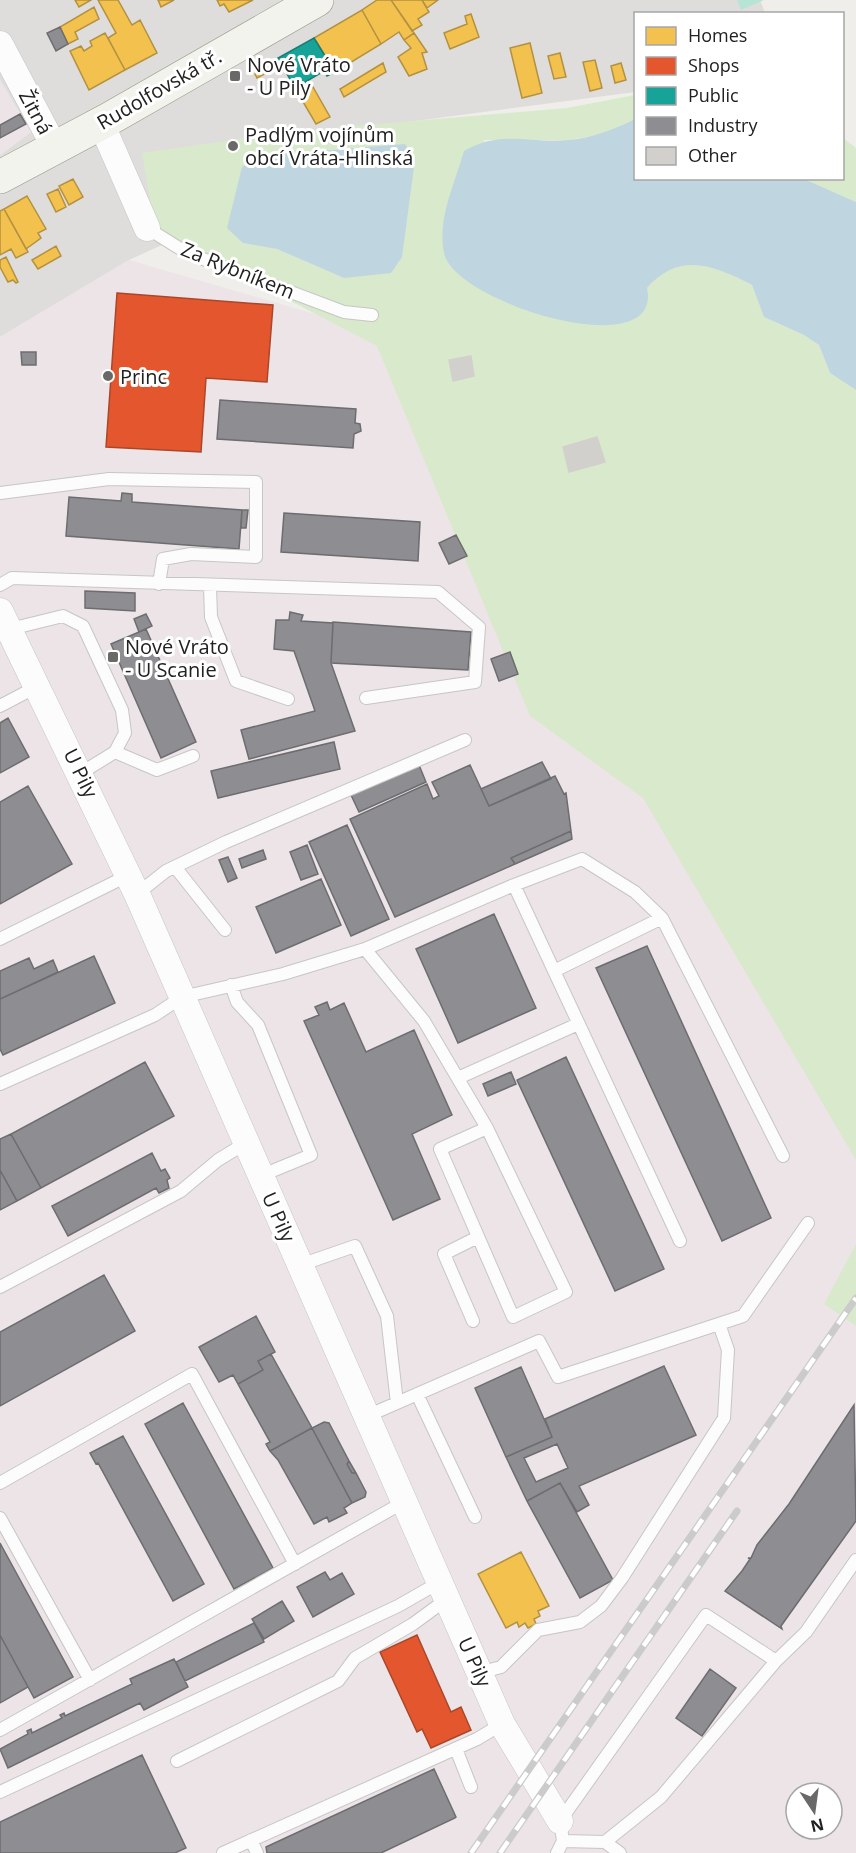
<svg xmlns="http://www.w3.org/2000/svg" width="856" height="1853" font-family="'Open Sans',sans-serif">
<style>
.residential{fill:#dedddb}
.industrial{fill:#ece4e7;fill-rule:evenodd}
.grass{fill:#d8eacb;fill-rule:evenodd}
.pitch{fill:#b8e4d6}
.water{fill:#bfd5e0}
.homes{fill:#f2c14e;stroke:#b39140;stroke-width:1.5}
.shops{fill:#e4572e;stroke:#aa472a;stroke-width:1.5}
.public{fill:#17a398;stroke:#1a7c74;stroke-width:1.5}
.industry{fill:#8d8d92;stroke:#6d6d70;stroke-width:1.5;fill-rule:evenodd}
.building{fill:#d2d0cd;stroke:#d2d0cb;stroke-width:1.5}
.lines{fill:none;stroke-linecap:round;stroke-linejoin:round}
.service-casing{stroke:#c6c6c4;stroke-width:14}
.minor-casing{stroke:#c6c6c4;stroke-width:27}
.secondary-casing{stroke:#949883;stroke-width:34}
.service{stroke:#fdfcfc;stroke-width:12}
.minor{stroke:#fdfcfc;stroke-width:26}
.secondary{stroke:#f2f3ed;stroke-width:33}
.rail-casing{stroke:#cbcbcb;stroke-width:7}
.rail{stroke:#fff;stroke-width:4.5;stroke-dasharray:14;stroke-linecap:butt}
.poi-dot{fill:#696967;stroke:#fff;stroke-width:2}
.labels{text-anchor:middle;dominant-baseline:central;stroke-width:6;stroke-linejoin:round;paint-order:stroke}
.poi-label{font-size:20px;fill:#212121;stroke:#fff;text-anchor:start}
.street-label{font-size:20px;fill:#212121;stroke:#fff}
</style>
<rect width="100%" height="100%" fill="#efeeea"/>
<path class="residential" d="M 0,0 L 760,0 L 765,13 L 636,14 L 635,92 L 149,156 L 164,244 L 129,260 L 0,337 L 0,155 L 31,132 L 0,80 Z"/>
<path class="industrial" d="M 0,80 L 31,132 L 0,155 Z
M 129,260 L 401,339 L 856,822 L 856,1853 L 0,1853 L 0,337 ZM 796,1793 L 832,1793 L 832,1829 L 796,1829 Z"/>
<path class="grass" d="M 635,95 L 635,119 L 600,135 L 569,140 L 483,140 L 647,288 C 679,251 713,264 752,285 L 764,317 L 804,335 L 819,345 L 830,373 L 856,390 L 856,1160 L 643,798 L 530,716 L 377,346 L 155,230 L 142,153 L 296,131 L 567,108 ZM 415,159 L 344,278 L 277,249 L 243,243 ZM 471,356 L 474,376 L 453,380 L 449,360 ZM 597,437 L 604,462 L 569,472 L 563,447 Z
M 843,138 L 856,148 L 856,202 L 804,179 L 842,178 Z
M 856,1244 L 856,1326 L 824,1304 Z"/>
<path class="pitch" d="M 737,0 L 764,0 L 741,10 Z"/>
<path class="water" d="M 635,119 L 636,178 L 804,179 L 856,202 L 856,390 L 830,373 L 819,345 L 804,335 L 764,317 L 752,285 C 714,265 679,251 647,288 C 664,367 454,303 444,253 C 437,219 455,183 464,151 C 502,129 529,144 569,140 C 594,138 614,129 635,119 Z
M 405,144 L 415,159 L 402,257 L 391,273 L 344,278 L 277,249 L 243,243 L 227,228 L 242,167 L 258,156 Z"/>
<path class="homes" d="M 75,0 L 91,0 L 79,7 Z
M 98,0 L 118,0 L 132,25 L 140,20 L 157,53 L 125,70 L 108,38 L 116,33 Z
M 158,0 L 174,0 L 161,7 Z
M 217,0 L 253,0 L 229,12 L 224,4 L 220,6 Z
M 377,0 L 391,0 L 414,33 L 404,40 L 399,32 L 381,44 L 362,10 Z
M 391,0 L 422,0 L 429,12 L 418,19 L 422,25 L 412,31 Z
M 422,0 L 438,0 L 427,8 Z
M 94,7 L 99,19 L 75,32 L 78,39 L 68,44 L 60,27 Z
M 362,10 L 381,44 L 335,72 L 314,38 Z
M 471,14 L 479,37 L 450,49 L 444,33 L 467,24 L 465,16 Z
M 105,33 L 125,70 L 89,90 L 70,51 L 81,46 L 84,51 L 92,46 L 90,41 Z
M 414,33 L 427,52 L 422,53 L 427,69 L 409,76 L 398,57 L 411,48 L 404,40 Z
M 530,43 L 542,93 L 522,98 L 510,48 Z
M 560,53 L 566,77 L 554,79 L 548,56 Z
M 595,60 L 602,88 L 590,91 L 583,62 Z
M 383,63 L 386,72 L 344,97 L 340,89 Z
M 621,63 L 626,80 L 615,83 L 611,66 Z
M 268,67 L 270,71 L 257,78 L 255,74 Z
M 313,87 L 330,117 L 316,124 L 299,95 Z
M 73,179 L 83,197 L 69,205 L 59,186 Z
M 58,189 L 66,207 L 56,212 L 47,194 Z
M 27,196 L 46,229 L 38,233 L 41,238 L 26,249 L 4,209 Z
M 4,209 L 28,252 L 16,258 L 11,249 L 0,255 L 0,211 Z
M 56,246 L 61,256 L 38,269 L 32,260 Z
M 6,257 L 18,282 L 16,283 L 13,280 L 8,282 L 0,267 L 0,260 Z
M 521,1552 L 549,1606 L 538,1611 L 540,1616 L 534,1619 L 536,1624 L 528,1628 L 525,1623 L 519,1627 L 517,1622 L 506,1628 L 478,1574 Z"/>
<path class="shops" d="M 117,293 L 273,305 L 267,382 L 206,378 L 201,452 L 106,447 Z
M 417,1635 L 451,1712 L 461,1707 L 471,1730 L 431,1748 L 422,1729 L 417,1732 L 380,1652 Z"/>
<path class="public" d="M 314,38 L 335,72 L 327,76 L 324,71 L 295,88 L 278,58 Z"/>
<path class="industry" d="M 60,27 L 68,44 L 56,51 L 47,33 Z
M 20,114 L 26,124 L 0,138 L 0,125 Z
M 21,352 L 36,352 L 36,365 L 22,365 Z
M 220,400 L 356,409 L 355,423 L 360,424 L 361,431 L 354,434 L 353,448 L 217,439 Z
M 122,493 L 132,494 L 132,502 L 242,510 L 239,549 L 66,536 L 69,497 L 121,501 Z
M 242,510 L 248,510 L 246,528 L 241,528 Z
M 284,513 L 420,522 L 418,561 L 281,552 Z
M 456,535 L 467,556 L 449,564 L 439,543 Z
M 85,591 L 135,593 L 135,611 L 85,608 Z
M 290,612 L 303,615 L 301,621 L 333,623 L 331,663 L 355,731 L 249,759 L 241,730 L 315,711 L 294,651 L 274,649 L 276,620 L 289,620 Z
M 146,614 L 152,626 L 139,632 L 134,619 Z
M 333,622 L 471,632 L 468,670 L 331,663 Z
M 146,629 L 196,742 L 161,758 L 111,644 Z
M 510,652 L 518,674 L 499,681 L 491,659 Z
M 8,718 L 29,757 L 0,773 L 0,723 Z
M 334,742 L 340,769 L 218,798 L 211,771 Z
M 542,762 L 551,779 L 489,806 L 481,789 Z
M 419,765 L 426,782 L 359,812 L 351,795 Z
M 470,765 L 489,806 L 555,776 L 564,794 L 566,793 L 571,831 L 511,858 L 515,864 L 395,917 L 350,819 L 427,784 L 433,799 L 439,796 L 432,782 Z
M 28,786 L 72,864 L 0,904 L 0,802 Z
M 347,825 L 389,919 L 351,936 L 309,842 Z
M 571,831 L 572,839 L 515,864 L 511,858 Z
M 307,845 L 318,874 L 301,880 L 290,852 Z
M 263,850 L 266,859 L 242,868 L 239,859 Z
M 228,857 L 237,878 L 228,882 L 219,860 Z
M 321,879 L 341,925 L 276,953 L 256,907 Z
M 494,914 L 536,1008 L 458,1043 L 416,949 Z
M 647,946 L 771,1218 L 722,1241 L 596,968 Z
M 94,956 L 115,1003 L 3,1055 L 0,1049 L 0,999 Z
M 29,958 L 34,969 L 53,960 L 58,972 L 0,999 L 0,971 Z
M 327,1002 L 330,1010 L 344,1003 L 366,1052 L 414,1030 L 452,1115 L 412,1134 L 440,1199 L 393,1220 L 304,1021 L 319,1015 L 315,1007 Z
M 566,1057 L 664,1269 L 615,1291 L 517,1080 Z
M 145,1062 L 174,1116 L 41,1188 L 11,1134 Z
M 511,1072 L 516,1084 L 488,1096 L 483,1084 Z
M 11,1134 L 41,1188 L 17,1201 L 0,1170 L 0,1139 Z
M 152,1153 L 161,1171 L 165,1169 L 170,1178 L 167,1180 L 169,1188 L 159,1193 L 156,1188 L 68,1236 L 52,1206 Z
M 0,1170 L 17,1201 L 0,1210 Z
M 104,1275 L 135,1331 L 0,1406 L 0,1332 Z
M 256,1316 L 275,1352 L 258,1361 L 263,1370 L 238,1384 L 233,1375 L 219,1382 L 199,1347 Z
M 271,1354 L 312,1428 L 270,1451 L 266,1444 L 270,1442 L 238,1384 L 263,1370 L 258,1361 Z
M 664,1366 L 696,1435 L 579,1486 L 589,1505 L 577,1512 L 560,1483 L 527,1501 L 506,1457 L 552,1437 L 545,1419 ZM 557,1444 L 568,1468 L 536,1482 L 524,1458 Z
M 521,1367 L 552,1437 L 506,1457 L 475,1388 Z
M 183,1403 L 273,1568 L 234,1589 L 145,1424 Z
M 854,1405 L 856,1521 L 781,1626 L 782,1629 L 725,1591 L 742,1571 L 750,1559 L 748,1558 L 751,1558 L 757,1545 L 789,1504 Z
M 324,1422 L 329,1423 L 349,1461 L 347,1464 L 352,1473 L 356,1473 L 366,1492 L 365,1497 L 352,1503 L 312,1428 Z
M 312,1428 L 352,1503 L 344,1508 L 347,1513 L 329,1522 L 327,1517 L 314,1524 L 278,1460 L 270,1451 Z
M 123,1436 L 204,1584 L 173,1601 L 98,1463 L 96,1464 L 90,1453 Z
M 349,1461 L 356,1473 L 352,1473 L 347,1464 Z
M 560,1483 L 613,1580 L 580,1598 L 527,1501 Z
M 0,1543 L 73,1677 L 34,1698 L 0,1635 Z
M 325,1572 L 330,1580 L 342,1573 L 354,1594 L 313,1617 L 297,1587 Z
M 282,1601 L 294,1621 L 264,1639 L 252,1619 Z
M 254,1623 L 264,1642 L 185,1681 L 176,1662 Z
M 0,1635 L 28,1687 L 0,1703 Z
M 174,1659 L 188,1687 L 144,1710 L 140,1703 L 8,1768 L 0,1749 L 28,1734 L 27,1731 L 31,1729 L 32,1733 L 62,1718 L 60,1715 L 64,1713 L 65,1716 L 132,1684 L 130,1679 Z
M 710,1669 L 736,1688 L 702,1736 L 676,1718 Z
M 142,1755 L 186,1848 L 175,1853 L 0,1853 L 0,1822 Z
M 434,1769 L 456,1817 L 455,1818 L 381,1853 L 267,1853 L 266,1847 Z"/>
<path class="building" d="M 471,356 L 474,376 L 453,381 L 449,360 Z
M 597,437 L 605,462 L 569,472 L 563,447 Z"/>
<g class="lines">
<defs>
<path id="service" d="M 147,228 L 187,253 L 344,312 L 372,315
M 0,493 L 109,479 L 256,482 L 256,557 L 191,554 L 163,559 L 159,584
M 0,585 L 12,578 L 438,592 L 479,627 L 475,682 L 366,698
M 210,586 L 211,617 L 236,681 L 288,699
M 10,629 L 63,616 L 83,626 L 122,710 L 125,733 L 115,752 L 81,773
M 0,706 L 38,686
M 115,752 L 157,770 L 193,756
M 175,867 L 225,930
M 514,885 L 582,859 L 635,892 L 662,918
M 137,894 L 166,871 L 226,842 L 465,740
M 0,939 L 129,875
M 365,949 L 514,885 L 680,1241
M 554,971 L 662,918 L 783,1156
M 231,985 L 237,1002 L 258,1025 L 311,1155 L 260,1176
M 458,1078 L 578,1024
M 0,1084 L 155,1015 L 182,997 L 283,974 L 365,949 L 424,1021 L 487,1128 L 566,1292 L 513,1317 L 440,1149 L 487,1128
M 300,1265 L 355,1246 L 387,1316 L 397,1403
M 0,1287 L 181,1191 L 218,1160 L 246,1143
M 473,1321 L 444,1254 L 478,1237
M 417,1394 L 475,1517
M 367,1416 L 539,1341 L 558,1377 L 743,1316 L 808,1223
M 0,1483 L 192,1374 L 295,1564
M 0,1518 L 90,1680
M 479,1673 L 501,1667 L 538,1630 L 580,1622 L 601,1606 L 622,1578 L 724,1418 L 728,1350 L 719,1324
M 0,1730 L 404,1502
M 456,1749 L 471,1787
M 177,1761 L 338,1681 L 355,1658 L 413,1624 L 447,1599
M 0,1792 L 398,1606 L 440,1582
M 251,1840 L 257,1853
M 563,1841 L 605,1842 L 661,1797 L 776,1661 L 806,1632 L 856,1560
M 605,1842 L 620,1853
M 223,1853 L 477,1739 L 502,1724
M 557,1853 L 563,1841 L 560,1821 L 706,1615 L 776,1661"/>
<path id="minor" d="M 0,44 L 55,148
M 101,123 L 147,228
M 0,611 L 137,894 L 502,1724 L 560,1821"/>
<path id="secondary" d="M 0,177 L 109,119 L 317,0"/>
</defs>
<use href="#service" class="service-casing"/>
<use href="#minor" class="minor-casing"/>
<use href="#secondary" class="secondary-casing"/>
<use href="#service" class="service"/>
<use href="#minor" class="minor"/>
<use href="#secondary" class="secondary"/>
<defs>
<path id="rail" d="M 471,1853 L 856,1298
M 500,1853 L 737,1511"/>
</defs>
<use href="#rail" class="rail-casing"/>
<use href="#rail" class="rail"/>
</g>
<g class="poi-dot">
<rect x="229" y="70" width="12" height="12" rx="3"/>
<circle cx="233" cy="146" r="6"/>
<circle cx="108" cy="376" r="6"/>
<rect x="107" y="651" width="12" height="12" rx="3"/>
</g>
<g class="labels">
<g class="poi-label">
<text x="247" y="64">Nové Vráto<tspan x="247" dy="23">- U Pily</tspan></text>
<text x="245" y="134">Padlým vojínům<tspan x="245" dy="23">obcí Vráta-Hlinská</tspan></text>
<text x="120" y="376">Princ</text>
<text x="125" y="646">Nové Vráto<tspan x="125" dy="23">- U Scanie</tspan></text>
</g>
<g class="street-label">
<text transform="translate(159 89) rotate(-30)">Rudolfovská tř.</text>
<text transform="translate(36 112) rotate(62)">Žitná</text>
<text transform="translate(238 270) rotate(22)">Za Rybníkem</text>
<text transform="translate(81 773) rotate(64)">U Pily</text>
<text transform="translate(279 1217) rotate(66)">U Pily</text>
<text transform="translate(475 1662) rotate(66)">U Pily</text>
</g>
</g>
<rect x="634" y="12" width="210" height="168" fill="#ffffff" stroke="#a6a6a6" stroke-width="1.5"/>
<rect x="646" y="27" width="30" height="18" fill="#f2c14e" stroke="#a6a6a6" stroke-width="1.5"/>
<text x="688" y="42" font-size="18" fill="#212121">Homes</text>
<rect x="646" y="57" width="30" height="18" fill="#e4572e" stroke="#a6a6a6" stroke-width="1.5"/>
<text x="688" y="72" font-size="18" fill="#212121">Shops</text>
<rect x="646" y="87" width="30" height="18" fill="#17a398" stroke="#a6a6a6" stroke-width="1.5"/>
<text x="688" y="102" font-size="18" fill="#212121">Public</text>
<rect x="646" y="117" width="30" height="18" fill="#8d8d92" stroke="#a6a6a6" stroke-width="1.5"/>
<text x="688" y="132" font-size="18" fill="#212121">Industry</text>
<rect x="646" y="147" width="30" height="18" fill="#d2d0cd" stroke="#a6a6a6" stroke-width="1.5"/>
<text x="688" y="162" font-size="18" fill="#212121">Other</text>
<g transform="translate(814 1811) rotate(167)"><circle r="28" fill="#ffffff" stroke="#a6a6a6" stroke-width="1.5"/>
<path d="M0-4.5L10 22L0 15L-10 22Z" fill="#696967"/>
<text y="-9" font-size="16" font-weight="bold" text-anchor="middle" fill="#212121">N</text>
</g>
</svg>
